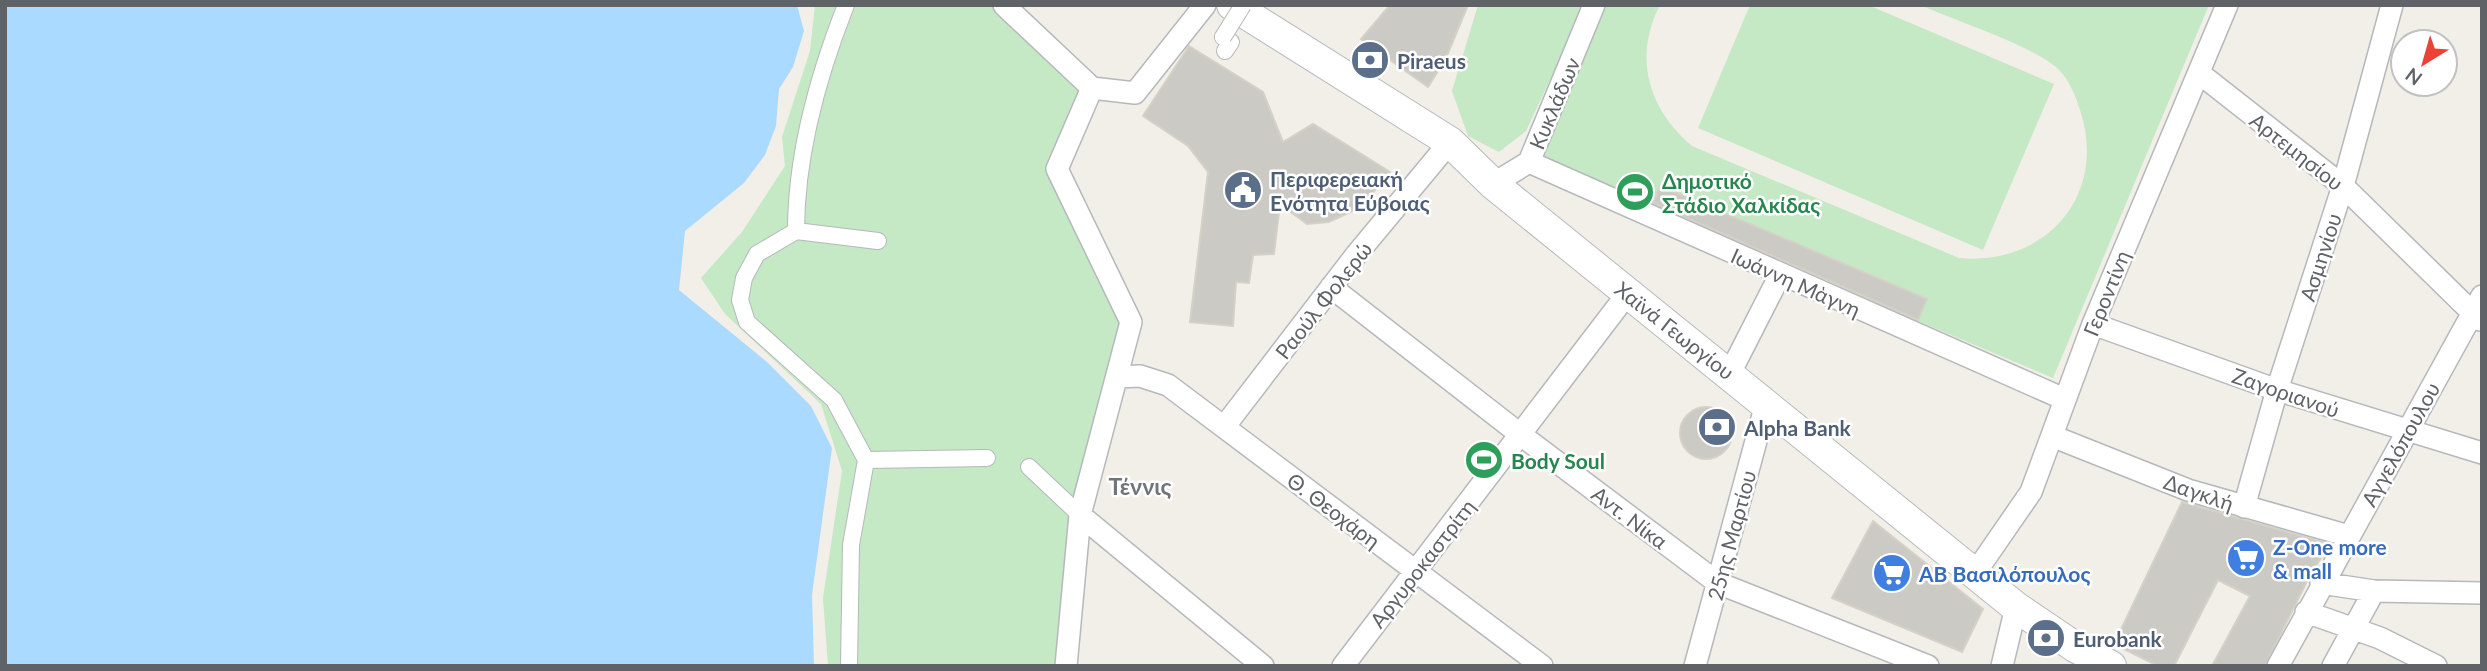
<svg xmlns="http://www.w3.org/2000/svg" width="2487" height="671" font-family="Lato,sans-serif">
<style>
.green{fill:#c5e8c5;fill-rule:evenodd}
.water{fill:#aadaff}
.building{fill:#cccac5;stroke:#d6d1c6;stroke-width:2}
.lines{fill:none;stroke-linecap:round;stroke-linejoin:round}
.pedestrian-casing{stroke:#b5b8bc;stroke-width:18}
.minor-casing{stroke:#b5b8bc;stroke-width:24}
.secondary-casing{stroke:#b6babf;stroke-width:32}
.pedestrian{stroke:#fff;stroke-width:16}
.minor{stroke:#fff;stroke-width:21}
.secondary{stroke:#fff;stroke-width:30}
.pedestrian-bridge-casing{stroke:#b5b8bc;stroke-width:18;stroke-linecap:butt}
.pedestrian-bridge{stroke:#fff;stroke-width:16}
.labels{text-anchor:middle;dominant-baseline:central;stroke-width:5;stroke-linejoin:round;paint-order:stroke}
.service-label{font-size:21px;font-weight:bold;fill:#4e5e75;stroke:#fff;text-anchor:start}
.street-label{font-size:21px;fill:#5f6368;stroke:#fff}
.leisure-label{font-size:21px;font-weight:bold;fill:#27864d;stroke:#fff;text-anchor:start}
.shop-label{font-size:21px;font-weight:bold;fill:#366cbe;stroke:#fff;text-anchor:start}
.neighbourhood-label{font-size:23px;font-weight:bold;fill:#70757a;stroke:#fff}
</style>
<rect width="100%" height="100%" fill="#f1efe8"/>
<path class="green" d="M 815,5 L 997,5 L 1086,90 L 1053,169 L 1125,324 L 1060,666 L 828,666 L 823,598 L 842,471 L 821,404 L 725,314 L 701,278 L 742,232 L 785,166 L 782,137 L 810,51 Z
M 1478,5 L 1585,5 L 1526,131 L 1499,152 L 1468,136 L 1452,91 Z
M 1606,5 L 1660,5 C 1633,57 1648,109 1692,146 L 1959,258 C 2044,266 2107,198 2081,113 C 2076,97 2069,78 2056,67 C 2030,45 1954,20 1920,5 L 2209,5 L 2053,378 L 1541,162 ZM 1660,186 L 1918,320 L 1652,207 Z
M 1750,5 L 1868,5 L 2054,84 L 1983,250 L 1698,128 Z"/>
<path class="water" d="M 5,5 L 797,5 L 804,31 L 793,67 L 779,89 L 776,126 L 765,155 L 744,183 L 685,231 L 679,290 L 767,362 L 811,406 L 832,448 L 812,595 L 814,666 L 5,666 Z"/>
<path class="building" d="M 1390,5 L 1468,5 L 1446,58 L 1428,87 L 1361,39 Z
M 1189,46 L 1263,92 L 1283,142 L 1313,124 L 1390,172 L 1361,207 L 1329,222 L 1307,224 L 1280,204 L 1274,254 L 1253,255 L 1249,283 L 1236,282 L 1233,326 L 1190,322 L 1208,172 L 1188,146 L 1143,116 Z
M 1660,186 L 1927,299 L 1918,320 L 1653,203 Z
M1680 433a26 26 0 1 1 52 0a26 26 0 1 1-52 0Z
M 2182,502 L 2330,544 L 2310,575 L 2265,666 L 2212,666 L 2250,596 L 2218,580 L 2174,666 L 2158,666 L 2114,644 Z
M 1873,521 L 1983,609 L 1962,652 L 1832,598 Z"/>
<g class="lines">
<defs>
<path id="pedestrian" d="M 1223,37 L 1231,42 L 1225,51
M 796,231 C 796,155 818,76 846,5
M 866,460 L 987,458
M 1029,467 L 1080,515
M 849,666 L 851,545 L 866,460 L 834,400 L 747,322 L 740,300 L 744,278 L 757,254 L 796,231 L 878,241"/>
<path id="minor" d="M 1004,5 L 1092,88 L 1135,93 L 1205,5
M 2199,73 L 2343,186 L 2480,320
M 1529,162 L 2064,399
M 1493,184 L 1529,162 L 1594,5
M 1331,287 L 1521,435 L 1718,583 L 1928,666
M 2093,324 L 2277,390 L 2482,453
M 1730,373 L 1780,275
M 1118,377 L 1140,376 L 1168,385 L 1542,666
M 1224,427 L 1356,255 L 1450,142
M 2052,436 L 2188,490 L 2349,536
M 2244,507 L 2277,390 L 2343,186 L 2392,5
M 1080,515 L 1263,666
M 1975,573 L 2031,492 L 2093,324 L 2227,5
M 2321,583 L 2374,591 L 2482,593
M 2306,612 L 2380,638 L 2436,666
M 1066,666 L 1080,515 L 1131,322 L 1057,169 L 1092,88
M 1343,666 L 1628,293
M 1695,666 L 1766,404
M 2002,666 L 2016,607
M 2278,666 L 2482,296
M 2333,666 L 2374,591"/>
<path id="secondary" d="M 1232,5 L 1450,142 L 1493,184 L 2016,607 L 2075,647 L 2111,666"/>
</defs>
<use href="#pedestrian" class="pedestrian-casing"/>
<use href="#minor" class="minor-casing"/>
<use href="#secondary" class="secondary-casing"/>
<use href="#pedestrian" class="pedestrian"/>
<use href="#minor" class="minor"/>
<use href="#secondary" class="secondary"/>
<defs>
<path id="pedestrian-bridge" d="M 1223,37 L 1243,5"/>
</defs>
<use href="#pedestrian-bridge" class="pedestrian-bridge-casing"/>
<use href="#pedestrian-bridge" class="pedestrian-bridge"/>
</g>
<defs>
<symbol id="bank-disc" viewBox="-11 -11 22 22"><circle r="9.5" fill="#5c6f8a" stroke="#fff"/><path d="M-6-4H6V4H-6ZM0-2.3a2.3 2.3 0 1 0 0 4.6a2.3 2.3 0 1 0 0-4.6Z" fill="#fff"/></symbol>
<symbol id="civic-disc" viewBox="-11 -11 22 22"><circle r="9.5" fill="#5c6f8a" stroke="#fff"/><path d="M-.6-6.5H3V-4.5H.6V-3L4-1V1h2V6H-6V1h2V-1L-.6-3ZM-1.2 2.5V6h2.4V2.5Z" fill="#fff"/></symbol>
<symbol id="stadium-disc" viewBox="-11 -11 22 22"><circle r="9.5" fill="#2e9e5b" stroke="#fff"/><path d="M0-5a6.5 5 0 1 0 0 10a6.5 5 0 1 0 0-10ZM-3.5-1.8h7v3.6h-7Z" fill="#fff"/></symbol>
<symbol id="supermarket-disc" viewBox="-11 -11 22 22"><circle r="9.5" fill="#3f7fe0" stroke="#fff"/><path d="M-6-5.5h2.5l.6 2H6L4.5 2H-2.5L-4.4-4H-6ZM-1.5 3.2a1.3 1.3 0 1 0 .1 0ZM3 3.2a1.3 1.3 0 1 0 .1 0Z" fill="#fff"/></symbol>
</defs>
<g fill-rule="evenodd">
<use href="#bank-disc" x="1348" y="38" width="44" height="44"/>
<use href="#civic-disc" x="1221" y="168" width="44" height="44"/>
<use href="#stadium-disc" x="1613" y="170" width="44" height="44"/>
<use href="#bank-disc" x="1695" y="405" width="44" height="44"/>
<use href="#stadium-disc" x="1462" y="438" width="44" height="44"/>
<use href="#supermarket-disc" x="2224" y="536" width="44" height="44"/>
<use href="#supermarket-disc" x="1870" y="551" width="44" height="44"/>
<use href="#bank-disc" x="2024" y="616" width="44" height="44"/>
</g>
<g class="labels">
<g class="service-label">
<text x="1397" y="60">Piraeus</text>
<text x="1270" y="178">Περιφερειακή<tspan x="1270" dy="24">Ενότητα Εύβοιας</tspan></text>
<text x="1744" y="427">Alpha Bank</text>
<text x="2073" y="638">Eurobank</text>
</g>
<g class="street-label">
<text transform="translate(1554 103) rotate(-67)">Κυκλάδων</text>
<text transform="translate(2297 151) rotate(38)">Αρτεμησίου</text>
<text transform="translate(2320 257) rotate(-72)">Ασμηνίου</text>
<text transform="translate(1796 282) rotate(24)">Ιωάννη Μὰγνη</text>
<text transform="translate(2106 293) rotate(-68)">Γεροντίνη</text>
<text transform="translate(1323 300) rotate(-52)">Ραούλ Φολερώ</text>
<text transform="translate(1675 330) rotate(38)">Χαϊνά Γεωργίου</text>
<text transform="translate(2286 392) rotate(19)">Ζαγοριανού</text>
<text transform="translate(2400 444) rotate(-61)">Αγγελόπουλου</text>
<text transform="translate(2199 492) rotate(19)">Δαγκλή</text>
<text transform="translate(1334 510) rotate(37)">Θ. Θεοχάρη</text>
<text transform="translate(1630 517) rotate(37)">Αντ. Νίκα</text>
<text transform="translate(1731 535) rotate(-75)">25ης Μαρτίου</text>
<text transform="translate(1422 563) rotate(-52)">Αργυροκαστρίτη</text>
</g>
<g class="leisure-label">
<text x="1662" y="180">Δημοτικό<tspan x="1662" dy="24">Στάδιο Χαλκίδας</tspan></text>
<text x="1511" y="460">Body Soul</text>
</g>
<g class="shop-label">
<text x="2273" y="546">Z-One more<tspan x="2273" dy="24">&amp; mall</tspan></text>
<text x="1919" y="573">ΑΒ Βασιλόπουλος</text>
</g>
<g class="neighbourhood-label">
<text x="1140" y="486">Τέννις</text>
</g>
</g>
<rect width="2487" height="671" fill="none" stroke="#5f6368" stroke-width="14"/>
<g transform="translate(2424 63) rotate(217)"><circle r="33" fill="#ffffff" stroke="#bfc1c3" stroke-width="2"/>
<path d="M0-5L12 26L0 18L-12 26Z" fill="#ea4335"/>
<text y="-10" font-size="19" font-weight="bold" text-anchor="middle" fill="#5f6368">N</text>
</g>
</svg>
